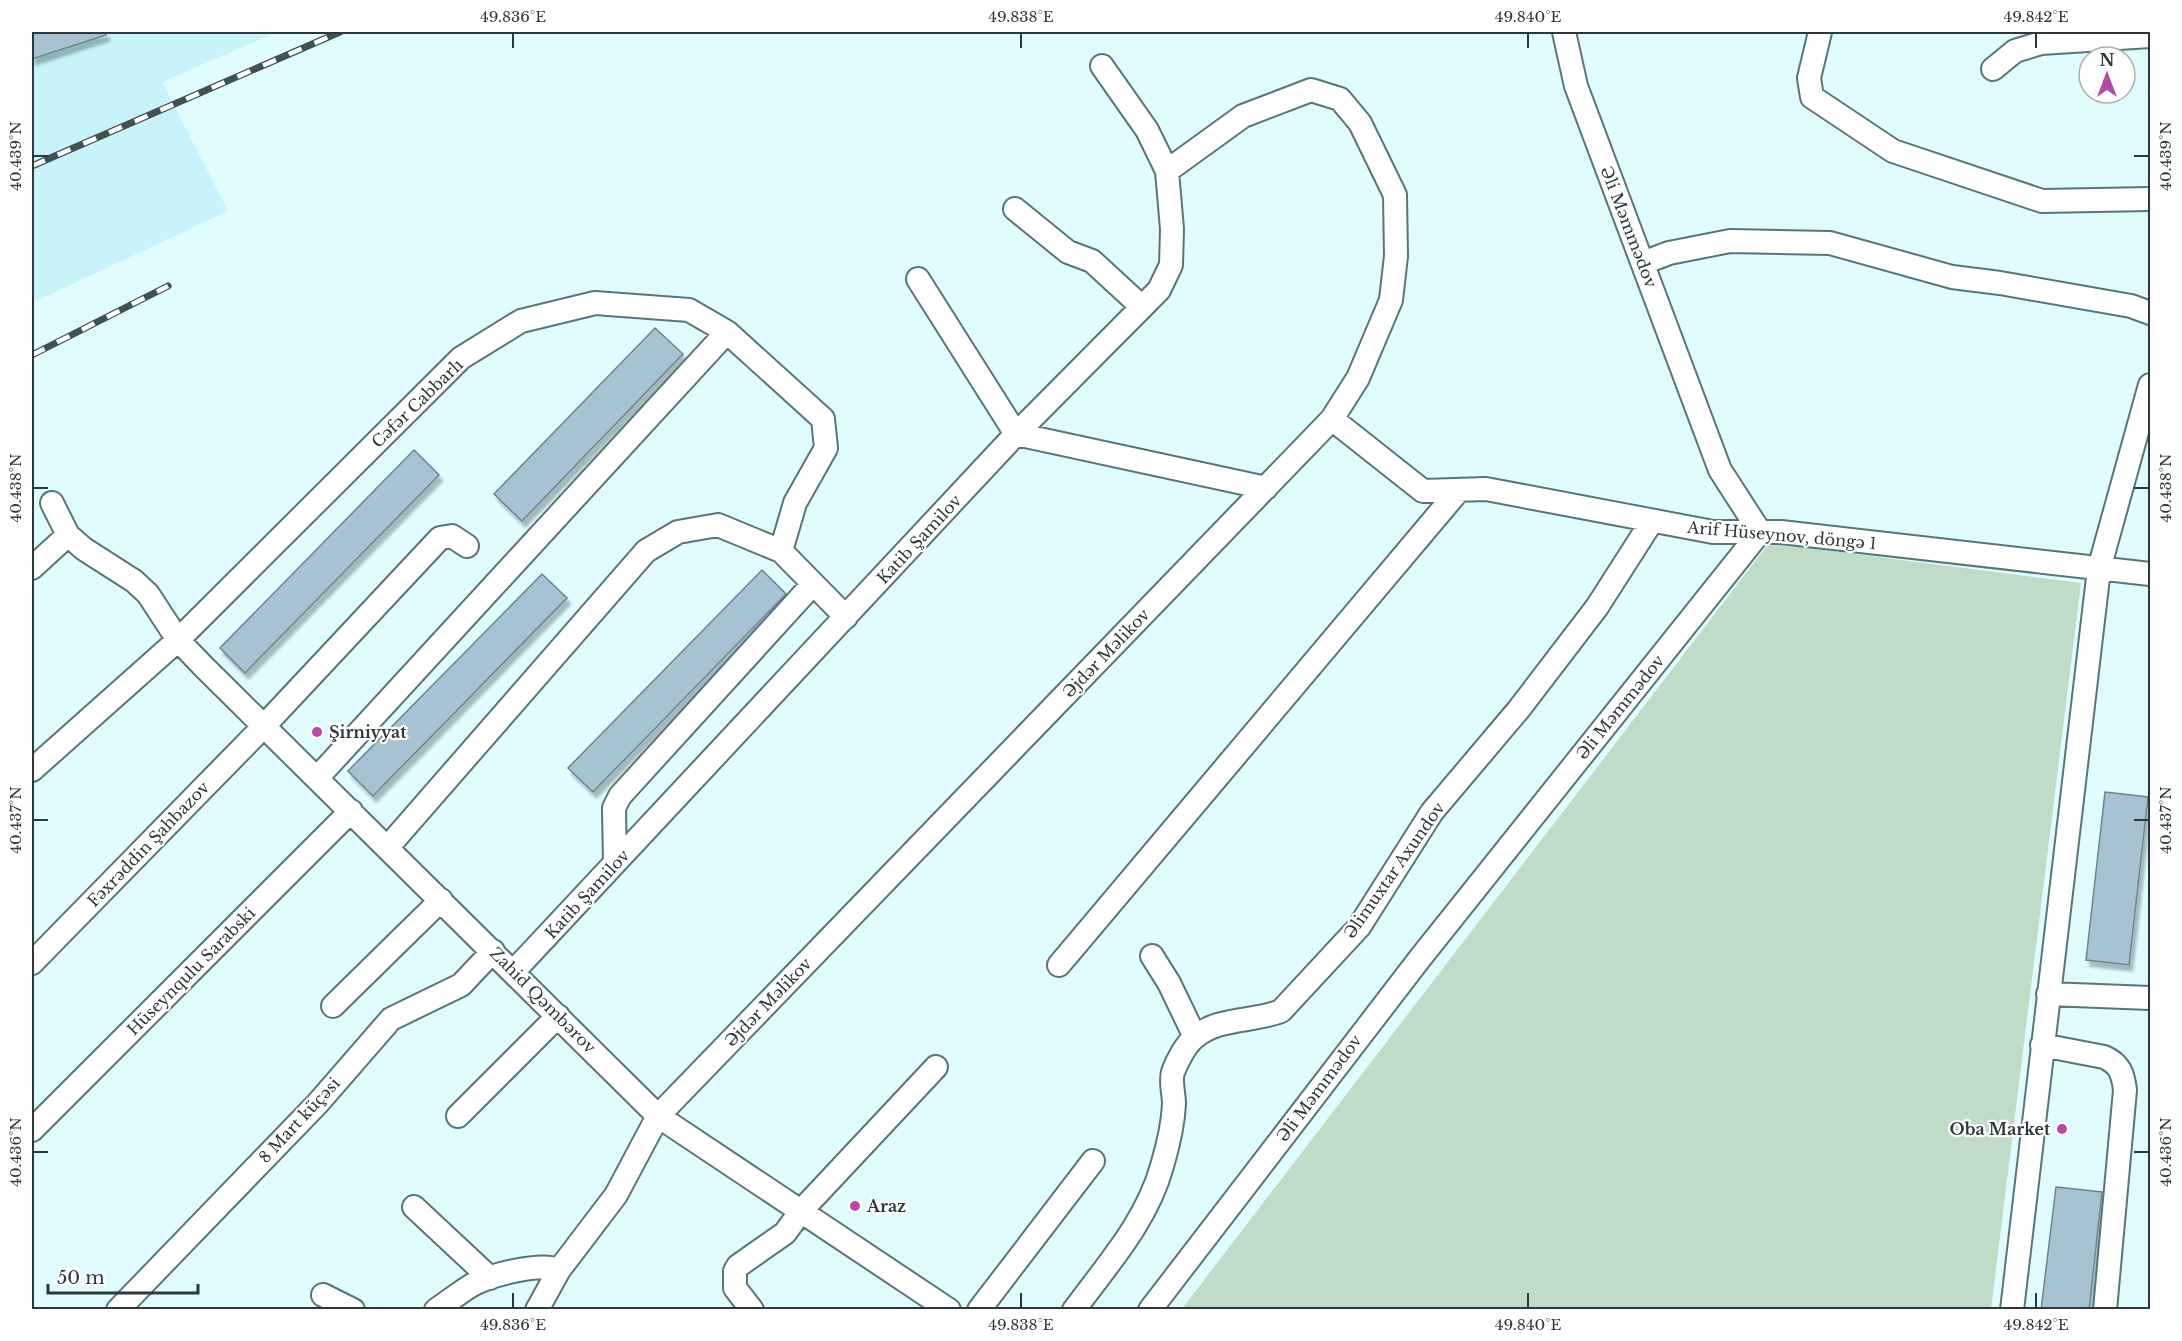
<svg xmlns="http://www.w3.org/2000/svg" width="2182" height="1341" font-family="'Libre Baskerville',serif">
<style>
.built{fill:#c8f4f9}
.green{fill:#c0dbc6}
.building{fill:#a7c2d0;stroke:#6b8592;stroke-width:1.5;filter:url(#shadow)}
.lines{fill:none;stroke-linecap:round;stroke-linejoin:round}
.minor-casing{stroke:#577679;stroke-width:26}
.minor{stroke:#fff;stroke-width:22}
.rail-casing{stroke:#415152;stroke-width:7}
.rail{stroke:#fff;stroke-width:4.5;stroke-dasharray:14;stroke-linecap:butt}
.ticks{fill:none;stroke:#2b393a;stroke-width:2}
.poi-dot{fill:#b449a9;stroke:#fff;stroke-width:2}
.labels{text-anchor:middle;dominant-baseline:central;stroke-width:4.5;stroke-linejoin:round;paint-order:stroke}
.street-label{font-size:16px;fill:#2b393a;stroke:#fff}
.poi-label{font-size:16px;font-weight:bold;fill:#2b393a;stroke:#fff;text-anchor:start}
.neatline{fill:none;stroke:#2b393a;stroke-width:2}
.ticks-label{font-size:15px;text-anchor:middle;fill:#2b393a}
</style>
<defs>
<filter id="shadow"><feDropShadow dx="3.5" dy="6" stdDeviation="1.5" flood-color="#0004"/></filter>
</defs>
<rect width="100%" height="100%" fill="#e1fcff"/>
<path class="built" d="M 32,32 L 277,32 L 162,82 L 228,211 L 32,303 Z"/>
<path class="green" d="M 1769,543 L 2081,583 L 1991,1309 L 1181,1310 Z"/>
<path class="building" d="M 32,32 L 106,32 L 106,35 L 32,59 Z
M 655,328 L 683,354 L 522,521 L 494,494 Z
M 414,450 L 439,475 L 245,673 L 220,648 Z
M 762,570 L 786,594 L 593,792 L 568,768 Z
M 542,574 L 567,598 L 373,796 L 348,771 Z
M 2105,792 L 2148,797 L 2129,965 L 2086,960 Z
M 2056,1187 L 2102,1192 L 2089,1310 L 2041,1310 Z"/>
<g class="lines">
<defs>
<path id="minor" d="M 1820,32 L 1809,78 L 1812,97 L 1893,151 L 2042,201 L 2150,199
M 1993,69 L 2015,51 L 2041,43 L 2150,36
M 1015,209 L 1068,252 L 1092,261 L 1142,307
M 1643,263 L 1669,253 L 1730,241 L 1830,243 L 1952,277 L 2000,283 L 2131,306 L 2150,313
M 918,279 L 1016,434 L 1266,488
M 1332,419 L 1423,491 L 1486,489 L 1713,532 L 1781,532 L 2150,574
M 52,503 L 68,535 L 84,549 L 134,581 L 148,594 L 178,640 L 203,666 L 658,1116 L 949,1310
M 32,568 L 68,535
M 32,770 L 178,640 L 461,358 L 521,321 L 595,303 L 689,310 L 727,332 L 823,419 L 826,448 L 795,503 L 781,551 L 846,617
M 317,778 L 727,332
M 387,848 L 646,551 L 678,532 L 718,525 L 781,551
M 615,863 L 614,808 L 620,796 L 813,584
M 1152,956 L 1169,983 L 1195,1037
M 32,963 L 264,726 L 440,538 L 452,536 L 467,546
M 1059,965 L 1459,490
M 514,971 L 1016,434 L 1159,290 L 1171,265 L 1172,229 L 1167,171 L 1147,130 L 1102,66
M 2048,994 L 2150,998
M 333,1006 L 441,900
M 2042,1045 L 2104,1057 C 2120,1064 2123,1074 2125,1090 L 2105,1310
M 458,1116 L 558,1016
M 32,1130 L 351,811
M 414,1207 L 490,1278
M 323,1295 L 353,1310
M 118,1310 L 318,1103 L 391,1019 L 461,985 L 493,951
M 436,1310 C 448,1302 459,1293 472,1285 C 490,1275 540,1262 559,1270
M 537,1310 L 559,1270 L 616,1195 L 658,1116 L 1332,419 L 1358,378 L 1391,300 L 1396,256 L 1395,195 L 1360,123 L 1340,99 L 1311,90 L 1243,116 L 1167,171
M 752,1310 L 735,1288 L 735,1271 L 738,1266 L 785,1233 L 801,1211 L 936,1067
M 979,1310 L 1093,1161
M 1074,1310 C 1107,1265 1147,1221 1162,1166 C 1168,1146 1173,1125 1174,1104 C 1174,1094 1170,1081 1173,1072 C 1177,1061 1186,1044 1195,1037 C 1219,1017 1254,1022 1281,1011 L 1359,927 L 1432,812 L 1519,709 L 1597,607 L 1652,521
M 1150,1310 L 1421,957 L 1760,532 L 1720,470 L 1576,86 L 1564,32
M 2012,1310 L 2099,569 L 2150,385"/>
</defs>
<use href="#minor" class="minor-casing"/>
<use href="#minor" class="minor"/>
<defs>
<path id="rail" d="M 32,166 L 340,32
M 32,355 L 168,286"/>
</defs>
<use href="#rail" class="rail-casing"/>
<use href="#rail" class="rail"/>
</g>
<path class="ticks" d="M 513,33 L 513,48M 1021,33 L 1021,48M 1528,33 L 1528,48M 2036,33 L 2036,48M 33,156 L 48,156M 2134,156 L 2149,156M 33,488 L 48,488M 2134,488 L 2149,488M 33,820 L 48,820M 2134,820 L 2149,820M 33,1152 L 48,1152M 2134,1152 L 2149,1152M 513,1293 L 513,1308M 1021,1293 L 1021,1308M 1528,1293 L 1528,1308M 2036,1293 L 2036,1308"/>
<g class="poi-dot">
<circle cx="317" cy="732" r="6"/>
<circle cx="2062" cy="1129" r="6"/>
<circle cx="855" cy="1206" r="6"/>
</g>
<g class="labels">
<g class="street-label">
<text transform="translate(1629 227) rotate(69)">Əli Məmmədov</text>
<text transform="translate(417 403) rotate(-44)">Cəfər Cabbarlı</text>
<text transform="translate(1782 535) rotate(5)">Arif Hüseynov, döngə 1</text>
<text transform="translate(919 539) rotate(-47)">Katib Şamilov</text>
<text transform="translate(1106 653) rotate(-46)">Əjdər Məlikov</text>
<text transform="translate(1620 707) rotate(-51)">Əli Məmmədov</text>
<text transform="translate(148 844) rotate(-46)">Fəxrəddin Şahbazov</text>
<text transform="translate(1394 870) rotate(-55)">Əlimuxtar Axundov</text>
<text transform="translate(587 894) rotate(-47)">Katib Şamilov</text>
<text transform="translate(191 971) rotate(-45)">Hüseynqulu Sarabski</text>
<text transform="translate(543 1000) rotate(45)">Zahid Qəmbərov</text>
<text transform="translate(768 1002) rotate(-46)">Əjdər Məlikov</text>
<text transform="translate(1319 1088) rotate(-53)">Əli Məmmədov</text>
<text transform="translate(299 1120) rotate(-47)">8 Mart küçəsi</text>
</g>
<g class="poi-label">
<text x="329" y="732">Şirniyyat</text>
<text x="2050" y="1129" text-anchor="end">Oba Market</text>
<text x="867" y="1206">Araz</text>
</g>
</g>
<rect width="2182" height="1341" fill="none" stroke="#ffffff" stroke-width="66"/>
<g transform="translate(2107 75)"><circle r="28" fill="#ffffff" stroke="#aab0b0" stroke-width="1.5"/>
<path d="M0-4.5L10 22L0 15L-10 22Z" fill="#b449a9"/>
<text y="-9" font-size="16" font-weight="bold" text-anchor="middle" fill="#2b393a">N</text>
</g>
<path d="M48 1284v9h150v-9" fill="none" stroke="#2b393a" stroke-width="3"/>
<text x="57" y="1284" font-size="18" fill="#2b393a" stroke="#ffffff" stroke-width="4.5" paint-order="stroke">50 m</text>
<rect x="33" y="33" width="2116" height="1275" class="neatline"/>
<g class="ticks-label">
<text x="513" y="22">49.836°E</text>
<text x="1021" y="22">49.838°E</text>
<text x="1528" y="22">49.840°E</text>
<text x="2036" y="22">49.842°E</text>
<text transform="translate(16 156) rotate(-90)" y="5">40.439°N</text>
<text transform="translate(2166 156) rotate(-90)" y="5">40.439°N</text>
<text transform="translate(16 488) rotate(-90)" y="5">40.438°N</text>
<text transform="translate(2166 488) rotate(-90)" y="5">40.438°N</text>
<text transform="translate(16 820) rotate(-90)" y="5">40.437°N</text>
<text transform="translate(2166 820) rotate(-90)" y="5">40.437°N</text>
<text transform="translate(16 1152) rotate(-90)" y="5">40.436°N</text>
<text transform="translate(2166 1152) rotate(-90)" y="5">40.436°N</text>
<text x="513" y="1330">49.836°E</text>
<text x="1021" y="1330">49.838°E</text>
<text x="1528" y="1330">49.840°E</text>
<text x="2036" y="1330">49.842°E</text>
</g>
</svg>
